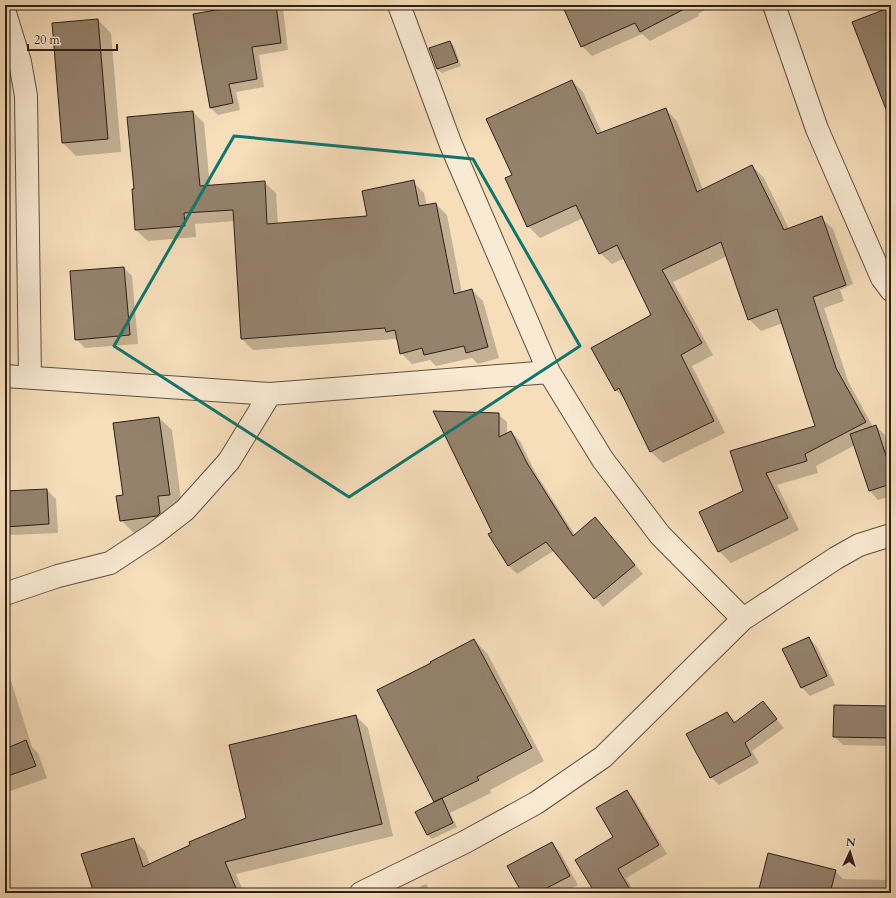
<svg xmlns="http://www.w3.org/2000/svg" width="896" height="898" font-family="Cardo,serif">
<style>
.shadow{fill:#0003}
.building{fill:#95826d;stroke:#2c1f19}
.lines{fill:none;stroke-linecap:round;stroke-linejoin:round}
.street-casing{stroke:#5e4f42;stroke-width:24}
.street{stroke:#f9ead3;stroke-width:22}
.marked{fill:none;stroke:#0f766e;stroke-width:3;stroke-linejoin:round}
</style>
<rect width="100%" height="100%" fill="#f6debb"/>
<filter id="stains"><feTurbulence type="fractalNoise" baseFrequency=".005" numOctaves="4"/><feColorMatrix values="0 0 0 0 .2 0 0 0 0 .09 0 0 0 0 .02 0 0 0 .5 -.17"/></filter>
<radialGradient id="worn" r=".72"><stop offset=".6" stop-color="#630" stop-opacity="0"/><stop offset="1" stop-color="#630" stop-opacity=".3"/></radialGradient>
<path class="shadow" d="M 250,5 L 279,5 L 283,8 L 288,50 L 259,55 L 264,87 L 236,92 L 240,110 L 218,115 L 211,108 Z
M 452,5 L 466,5 L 456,9 Z
M 563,5 L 714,5 L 698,14 L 699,16 L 650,41 L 642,34 L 592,56 L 582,46 Z
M 891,9 L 891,131 L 885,118 L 890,116 Z
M 98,20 L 111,33 L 121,152 L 76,156 L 63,143 Z
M 450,42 L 454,46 L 461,66 L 442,73 L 437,69 Z
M 572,81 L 583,92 L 602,133 L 665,109 L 677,121 L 703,190 L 752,166 L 764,178 L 789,229 L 821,218 L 833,229 L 853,284 L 840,290 L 844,301 L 824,308 L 848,381 L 873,427 L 876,426 L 885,435 L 891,454 L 891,496 L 878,500 L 870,491 L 855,445 L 816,466 L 818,473 L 777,485 L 799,530 L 731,563 L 719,551 L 744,492 L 816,426 L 783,323 L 761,331 L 749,319 L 727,256 L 673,282 L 713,355 L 692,366 L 725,433 L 663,463 L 651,452 L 626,401 L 616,390 L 653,315 L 625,258 L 612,264 L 600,253 L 583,218 L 540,238 L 528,226 L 513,176 Z
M 193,112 L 204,123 L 210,186 L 264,182 L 276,193 L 278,224 L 368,216 L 413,182 L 424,193 L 427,206 L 436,204 L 447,215 L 462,293 L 472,290 L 483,301 L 499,358 L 478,364 L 472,358 L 436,366 L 430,360 L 412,364 L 401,353 L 399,343 L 395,339 L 253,350 L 242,339 L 235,221 L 195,224 L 196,237 L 148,241 L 136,230 L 135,190 Z
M 891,138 L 891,149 L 887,140 Z
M 124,268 L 132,276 L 138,344 L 85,348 L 76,339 Z
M 498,414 L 507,422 L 507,434 L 511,432 L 520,441 L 535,472 L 575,535 L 595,518 L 643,574 L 603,607 L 555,550 L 517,574 L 508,565 L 493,532 Z
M 159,418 L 172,430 L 182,507 L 170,528 L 134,533 L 121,520 L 124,496 Z
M 47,490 L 56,499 L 58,533 L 11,535 L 5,529 L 5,492 Z
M 809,638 L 817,647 L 835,685 L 810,696 L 802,688 Z
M 474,640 L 487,653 L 544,761 L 490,790 L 491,793 L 450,813 L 457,827 L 432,839 L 428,835 L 416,812 L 436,802 L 432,664 Z
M 5,662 L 32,747 L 38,753 L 47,778 L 5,793 Z
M 763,703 L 784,728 L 752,751 L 759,763 L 719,785 L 711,777 L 727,713 L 736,722 Z
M 891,707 L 891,746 L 843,745 L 834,736 Z
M 356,716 L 368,728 L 393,836 L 236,874 L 244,893 L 95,893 L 133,839 L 145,851 L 150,865 L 248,819 Z
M 627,791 L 635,800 L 667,854 L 626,878 L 635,893 L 596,893 Z
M 552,843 L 560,852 L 578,885 L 562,893 L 523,893 Z
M 835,871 L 843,879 L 888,880 L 891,883 L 891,893 L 759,893 Z
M 426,884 L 432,893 L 407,893 Z"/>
<path class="building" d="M 244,5 L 276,5 L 281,43 L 252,47 L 257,79 L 229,84 L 233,103 L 210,108 L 193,14 Z
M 562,5 L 692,5 L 640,32 L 635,23 L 581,47 Z
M 891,7 L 891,117 L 889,117 L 852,22 Z
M 98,19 L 108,139 L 62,143 L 52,23 Z
M 450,41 L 458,62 L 437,69 L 429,48 Z
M 572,80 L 597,134 L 666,108 L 697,192 L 752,165 L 784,230 L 822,216 L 846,285 L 813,297 L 836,368 L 866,422 L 805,454 L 807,461 L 766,473 L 788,518 L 718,552 L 699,512 L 743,491 L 730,451 L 815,426 L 777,309 L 748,320 L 721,242 L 662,270 L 702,343 L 681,355 L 714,421 L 650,452 L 619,388 L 615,391 L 591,348 L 651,315 L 617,245 L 599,254 L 576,205 L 527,227 L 505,178 L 512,175 L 486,119 Z
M 193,111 L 200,186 L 265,181 L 267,224 L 367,216 L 362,191 L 414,180 L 419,206 L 436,203 L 454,294 L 472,289 L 488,347 L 466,353 L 464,346 L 424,355 L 422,348 L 400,354 L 395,330 L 386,332 L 385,328 L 241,339 L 233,210 L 184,213 L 185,226 L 135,230 L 132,189 L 134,189 L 127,117 Z
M 124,267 L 130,335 L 75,340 L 70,271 Z
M 433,411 L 499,413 L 499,437 L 511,431 L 527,463 L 573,536 L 595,517 L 635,565 L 594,599 L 546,542 L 508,566 L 488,534 L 492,532 Z
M 159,417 L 170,495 L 158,496 L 160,513 L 157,516 L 120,521 L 116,496 L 123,495 L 113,423 Z
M 876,425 L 891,471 L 891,484 L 869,491 L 850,434 Z
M 47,489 L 49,524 L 5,527 L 5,491 Z
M 809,637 L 827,676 L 801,688 L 782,649 Z
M 474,639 L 532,748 L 477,777 L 479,780 L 434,802 L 377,690 L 431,663 L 430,662 Z
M 763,701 L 777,719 L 745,743 L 751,755 L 710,778 L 686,734 L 727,712 L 734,723 Z
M 834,705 L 891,706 L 891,738 L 833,737 Z
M 356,715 L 382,824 L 225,862 L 238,893 L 87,893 L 93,890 L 81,854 L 134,838 L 143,867 L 190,845 L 189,842 L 246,818 L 229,745 Z
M 26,740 L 36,766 L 5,777 L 5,749 Z
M 627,790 L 659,845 L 618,869 L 632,893 L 595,893 L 575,860 L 613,837 L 596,808 Z
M 442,798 L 453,823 L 427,835 L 415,812 Z
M 552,842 L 570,876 L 537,893 L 522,893 L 507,866 Z
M 768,853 L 836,870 L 830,893 L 758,893 Z"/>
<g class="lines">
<defs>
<path id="street" d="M 399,5 L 451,145 L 549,372 L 603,460 L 660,535 L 743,619
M 774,5 L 817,129 L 882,278 L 891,290
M 5,13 L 20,62 L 26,96 L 30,377
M 5,376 L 270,394 L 549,372
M 5,594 L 58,576 L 110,563 L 154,534 L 185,510 L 229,461 L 270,394
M 361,893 L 465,842 L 536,803 L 603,757 L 743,619 L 836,558 L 859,545 L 891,535"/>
</defs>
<use href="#street" class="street-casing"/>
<use href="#street" class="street"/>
</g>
<path class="marked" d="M 234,136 L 473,159 L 580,346 L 349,497 L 114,346 Z"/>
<rect width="896" height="898" fill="none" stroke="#f6debb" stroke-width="20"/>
<rect x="6" y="6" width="884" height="886" fill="none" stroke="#2c1f19" stroke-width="2"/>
<rect x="10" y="10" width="876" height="878" fill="none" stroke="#2c1f19"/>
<g transform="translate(850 852) rotate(4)" stroke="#f9ead3" stroke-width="3" paint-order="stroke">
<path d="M0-3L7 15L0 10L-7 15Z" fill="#2c1f19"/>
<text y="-6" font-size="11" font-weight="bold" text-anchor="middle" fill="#2c1f19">N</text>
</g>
<path d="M28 44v6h89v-6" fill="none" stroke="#2c1f19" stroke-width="2"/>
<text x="34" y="44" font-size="12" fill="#2c1f19" stroke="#f9ead3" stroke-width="3" paint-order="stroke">20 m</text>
<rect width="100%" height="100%" filter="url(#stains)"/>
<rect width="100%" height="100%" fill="url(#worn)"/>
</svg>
